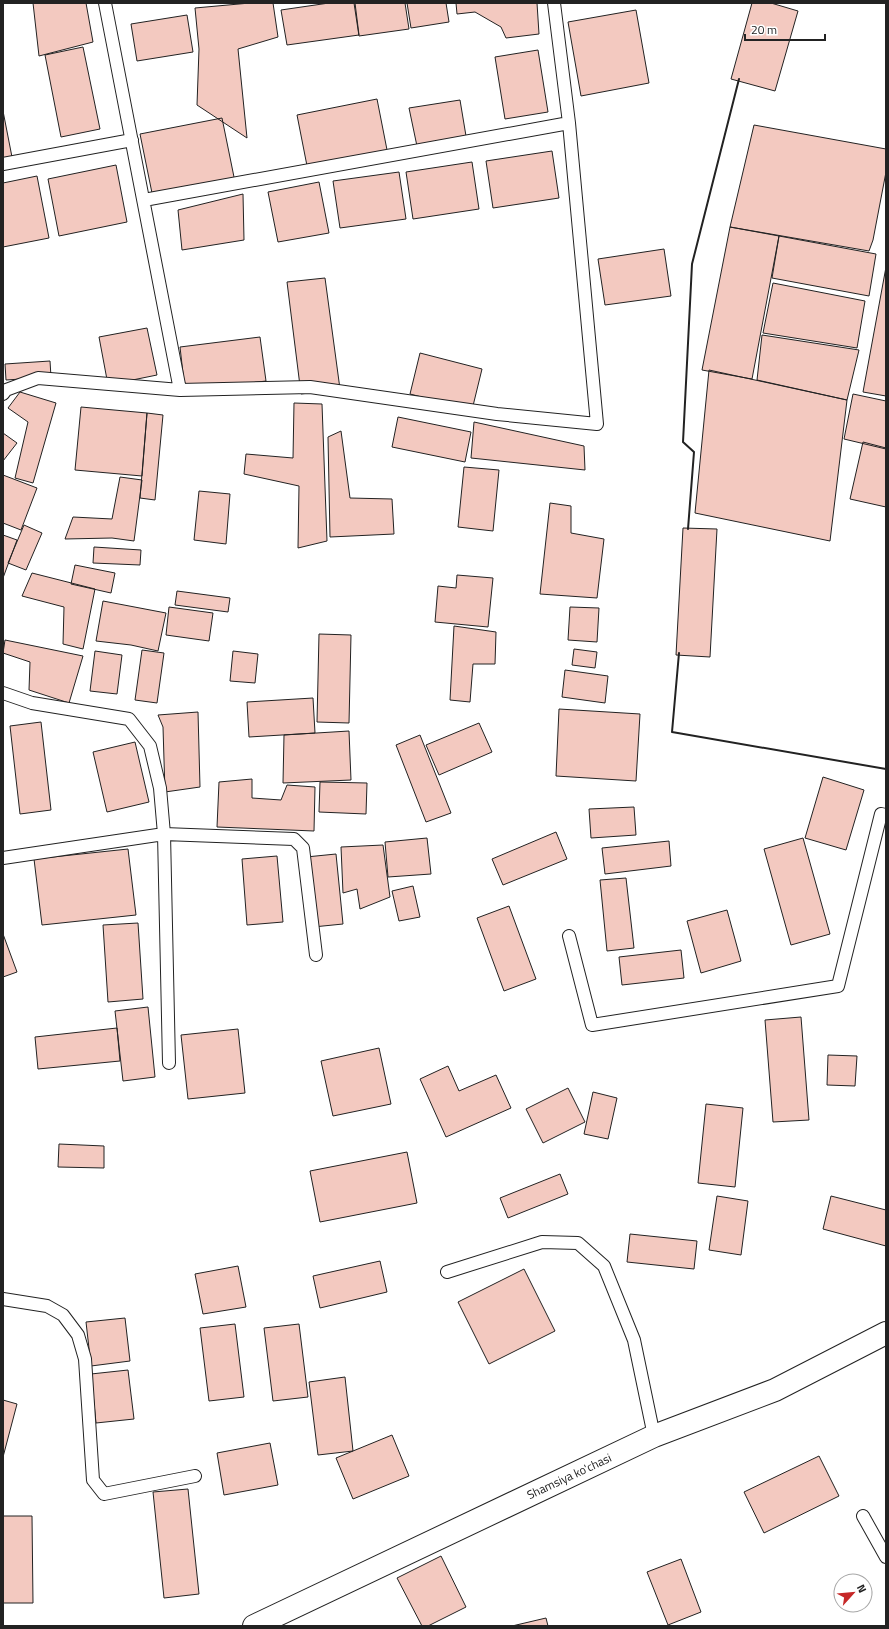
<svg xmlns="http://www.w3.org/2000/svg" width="889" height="1629" font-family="'Titillium Web',sans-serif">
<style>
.building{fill:#f3c9c0;stroke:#222}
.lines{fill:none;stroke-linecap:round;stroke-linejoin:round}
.service-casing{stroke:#222;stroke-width:14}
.minor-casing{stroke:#222;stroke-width:24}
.service{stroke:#fff;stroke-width:12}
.minor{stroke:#fff;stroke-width:22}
.wall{stroke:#222;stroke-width:2}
.labels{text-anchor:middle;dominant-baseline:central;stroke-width:3;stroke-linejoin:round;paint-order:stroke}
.street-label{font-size:12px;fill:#222;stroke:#fff}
</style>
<rect width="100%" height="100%" fill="#fff"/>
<path class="building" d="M 33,3 L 86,3 L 93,42 L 39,56 Z
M 250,3 L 273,3 L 278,37 L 238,49 L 247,138 L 197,105 L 199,49 L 195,8 Z
M 329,3 L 355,3 L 359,35 L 287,45 L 281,10 Z
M 354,3 L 405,3 L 409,29 L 359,36 Z
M 407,3 L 446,3 L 449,22 L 411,28 Z
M 456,3 L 537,3 L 539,34 L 506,38 L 501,27 L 475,12 L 457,14 Z
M 752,3 L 771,3 L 798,11 L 775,91 L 731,79 Z
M 636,10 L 649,83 L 581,96 L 568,22 Z
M 187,15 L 193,52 L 137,61 L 131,24 Z
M 83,47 L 100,129 L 61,137 L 45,55 Z
M 538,50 L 548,112 L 505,119 L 495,57 Z
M 377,99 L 389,160 L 309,176 L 297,115 Z
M 460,100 L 467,142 L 418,151 L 409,108 Z
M 3,111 L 12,157 L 3,159 Z
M 222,118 L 235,182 L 153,198 L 140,134 Z
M 754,125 L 886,149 L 886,172 L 873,240 L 869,251 L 730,227 Z
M 552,151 L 559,198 L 493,208 L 486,161 Z
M 472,162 L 479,209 L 413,219 L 406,172 Z
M 116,165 L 127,222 L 59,236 L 48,179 Z
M 399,172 L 406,219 L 340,228 L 333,181 Z
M 37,176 L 49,238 L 3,247 L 3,183 Z
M 319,182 L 329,233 L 278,242 L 268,192 Z
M 243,194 L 244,240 L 182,250 L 178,210 Z
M 730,227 L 779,236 L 752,379 L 702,370 Z
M 779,236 L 876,254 L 869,296 L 772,278 Z
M 664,249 L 671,296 L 605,305 L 598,259 Z
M 886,267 L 886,396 L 863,392 Z
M 325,278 L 340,389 L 301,394 L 287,282 Z
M 773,283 L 865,301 L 857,348 L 763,333 Z
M 147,328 L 157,375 L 108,385 L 99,337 Z
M 762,335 L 859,350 L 847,400 L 757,380 Z
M 260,337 L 266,381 L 185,391 L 180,347 Z
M 420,353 L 482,369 L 472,410 L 410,394 Z
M 50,361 L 51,377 L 6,380 L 5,364 Z
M 709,370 L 847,400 L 830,541 L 695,513 Z
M 20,392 L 56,403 L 33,483 L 15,478 L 28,422 L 8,408 Z
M 853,394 L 886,401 L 886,449 L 844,439 Z
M 294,403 L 322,404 L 327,541 L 298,548 L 299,486 L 244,474 L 246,454 L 293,458 Z
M 81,407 L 147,413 L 142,476 L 75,470 Z
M 147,413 L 163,415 L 155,500 L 140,498 Z
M 398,417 L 471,432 L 465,462 L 392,447 Z
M 474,422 L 584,446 L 585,470 L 471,458 Z
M 341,431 L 350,498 L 392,499 L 394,534 L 330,537 L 328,437 Z
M 3,433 L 17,443 L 3,461 Z
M 863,442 L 886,448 L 886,507 L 850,499 Z
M 464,467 L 499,470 L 493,531 L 458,527 Z
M 3,475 L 37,488 L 21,530 L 3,523 Z
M 120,477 L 142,480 L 134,541 L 112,538 L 65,539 L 73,517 L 112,519 Z
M 199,491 L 230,494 L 226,544 L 194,540 Z
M 550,503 L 571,506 L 571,533 L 604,539 L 597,598 L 540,594 Z
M 24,525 L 42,533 L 26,570 L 8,563 Z
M 683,528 L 717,529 L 710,657 L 676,655 Z
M 3,535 L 17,540 L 3,578 Z
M 94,547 L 141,550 L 140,565 L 93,563 Z
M 75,565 L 115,573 L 111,593 L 71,584 Z
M 32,573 L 95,589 L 83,649 L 63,644 L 64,607 L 22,596 Z
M 457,575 L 493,578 L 488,627 L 435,622 L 438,586 L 456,588 Z
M 177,591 L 230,598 L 228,612 L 175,605 Z
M 103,601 L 166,613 L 158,651 L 131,645 L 96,641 Z
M 169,607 L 213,613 L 209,641 L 166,635 Z
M 570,607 L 599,608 L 597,642 L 568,640 Z
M 454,626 L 496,632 L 495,664 L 473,664 L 470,702 L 450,700 Z
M 319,634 L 351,635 L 349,723 L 317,722 Z
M 5,640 L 83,656 L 69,703 L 29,690 L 30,662 L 3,653 Z
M 574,649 L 597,652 L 595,668 L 572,665 Z
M 142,650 L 164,653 L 157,703 L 135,700 Z
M 95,651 L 122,655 L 117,694 L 90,691 Z
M 233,651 L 258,654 L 255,683 L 230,681 Z
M 565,670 L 608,676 L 605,703 L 562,697 Z
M 313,698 L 315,733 L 249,737 L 247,702 Z
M 559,709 L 640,714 L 636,781 L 556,776 Z
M 198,712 L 200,787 L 165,792 L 163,727 L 158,715 Z
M 41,722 L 51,810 L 20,814 L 10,726 Z
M 479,723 L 492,752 L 439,775 L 426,745 Z
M 349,731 L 351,780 L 283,783 L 284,735 Z
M 420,735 L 451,813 L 426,822 L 396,745 Z
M 135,742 L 149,802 L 107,812 L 93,752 Z
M 823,777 L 864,790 L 846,850 L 805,838 Z
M 252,779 L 252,798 L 281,800 L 287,785 L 315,787 L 314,831 L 217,827 L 219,782 Z
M 320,782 L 367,783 L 366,814 L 319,812 Z
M 634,807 L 636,835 L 591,838 L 589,809 Z
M 556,832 L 567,859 L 503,885 L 492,859 Z
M 427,838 L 431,874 L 388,877 L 385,842 Z
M 803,838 L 830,934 L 791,945 L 764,849 Z
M 669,841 L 671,866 L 605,874 L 602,848 Z
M 383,845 L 390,897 L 360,909 L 357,889 L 343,893 L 341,847 Z
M 128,849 L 136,915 L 42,925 L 34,859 Z
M 336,854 L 343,924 L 313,927 L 306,857 Z
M 277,856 L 283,922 L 247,925 L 242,859 Z
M 626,878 L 634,948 L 607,951 L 600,880 Z
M 413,886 L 420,917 L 399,921 L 392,891 Z
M 509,906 L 536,979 L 504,991 L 477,918 Z
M 727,910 L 741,961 L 701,973 L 687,921 Z
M 138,923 L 143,999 L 108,1002 L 103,925 Z
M 3,934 L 17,972 L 3,977 Z
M 681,950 L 684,978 L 622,985 L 619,957 Z
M 148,1007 L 155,1077 L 123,1081 L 115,1011 Z
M 801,1017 L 809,1120 L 773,1122 L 765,1020 Z
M 117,1028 L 120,1061 L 38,1069 L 35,1037 Z
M 238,1029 L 245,1093 L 188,1099 L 181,1035 Z
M 379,1048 L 391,1104 L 333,1116 L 321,1061 Z
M 828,1055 L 857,1056 L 855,1086 L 827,1085 Z
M 448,1066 L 459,1091 L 496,1075 L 511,1108 L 446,1137 L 420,1079 Z
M 568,1088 L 585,1122 L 543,1143 L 526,1109 Z
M 593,1092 L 617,1098 L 608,1139 L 584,1134 Z
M 706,1104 L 743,1108 L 735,1187 L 698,1183 Z
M 59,1144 L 104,1146 L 104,1168 L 58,1167 Z
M 407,1152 L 417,1203 L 320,1222 L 310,1171 Z
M 560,1174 L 568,1194 L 508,1218 L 500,1198 Z
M 717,1196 L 748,1201 L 741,1255 L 709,1250 Z
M 831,1196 L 886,1210 L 886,1246 L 823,1229 Z
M 630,1234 L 697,1241 L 694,1269 L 627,1262 Z
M 380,1261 L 387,1292 L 320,1308 L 313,1276 Z
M 238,1266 L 246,1307 L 203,1314 L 195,1274 Z
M 524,1269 L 555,1331 L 489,1364 L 458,1302 Z
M 125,1318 L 130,1361 L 91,1366 L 86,1322 Z
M 235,1324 L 244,1397 L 209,1401 L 200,1328 Z
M 299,1324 L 308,1397 L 273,1401 L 264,1328 Z
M 128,1370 L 134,1419 L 96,1423 L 91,1374 Z
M 345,1377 L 353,1451 L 318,1455 L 309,1382 Z
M 3,1400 L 17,1404 L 3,1457 Z
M 392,1435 L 409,1476 L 353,1499 L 336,1458 Z
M 270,1443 L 278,1485 L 224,1495 L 217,1453 Z
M 819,1456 L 839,1496 L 764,1533 L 744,1492 Z
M 188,1489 L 199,1594 L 164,1598 L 153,1492 Z
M 3,1516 L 32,1516 L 33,1603 L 3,1603 Z
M 441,1556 L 466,1607 L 428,1626 L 422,1626 L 397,1578 Z
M 681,1559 L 701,1612 L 668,1625 L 647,1572 Z
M 546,1618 L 548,1626 L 512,1626 Z"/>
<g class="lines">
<defs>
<path id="service" d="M 105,3 L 180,390
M 3,164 L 132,140
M 144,200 L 569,123
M 3,394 L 6,390 L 38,378 L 180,390 L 310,387 L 497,414 L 597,424 L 569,123 L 554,3
M 3,693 L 32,703 L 129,719 L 150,746 L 160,788 L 164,834 L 169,1063
M 3,858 L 164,834 L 294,839 L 303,848 L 316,955
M 569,936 L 592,1025 L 838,986 L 881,814 L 886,815
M 447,1272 L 542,1242 L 578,1243 L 604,1266 L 634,1340 L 654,1436
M 3,1299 L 47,1306 L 63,1315 L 78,1335 L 85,1359 L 93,1480 L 104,1494 L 195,1476
M 863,1516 L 886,1557"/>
<path id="minor" d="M 254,1626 L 654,1436 L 775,1390 L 886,1333"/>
</defs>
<use href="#service" class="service-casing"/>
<use href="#minor" class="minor-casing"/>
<use href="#service" class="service"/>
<use href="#minor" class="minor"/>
<path class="wall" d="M 688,529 L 694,452 L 683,442 L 692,264 L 739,79
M 679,653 L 672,732 L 886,769"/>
</g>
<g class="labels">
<g class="street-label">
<text transform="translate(569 1476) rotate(-25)">Shamsiya ko'chasi</text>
</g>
</g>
<rect width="889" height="1629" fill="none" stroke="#222222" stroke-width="8"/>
<g transform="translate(853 1593) rotate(63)"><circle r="19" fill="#ffffff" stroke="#a7a7a7"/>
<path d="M0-3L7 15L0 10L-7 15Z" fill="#c62828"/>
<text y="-6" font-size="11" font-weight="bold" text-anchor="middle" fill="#222222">N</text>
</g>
<path d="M745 34v6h80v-6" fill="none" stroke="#222222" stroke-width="2"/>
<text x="751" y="34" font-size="12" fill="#222222" stroke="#ffffff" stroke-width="3" paint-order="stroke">20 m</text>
</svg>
